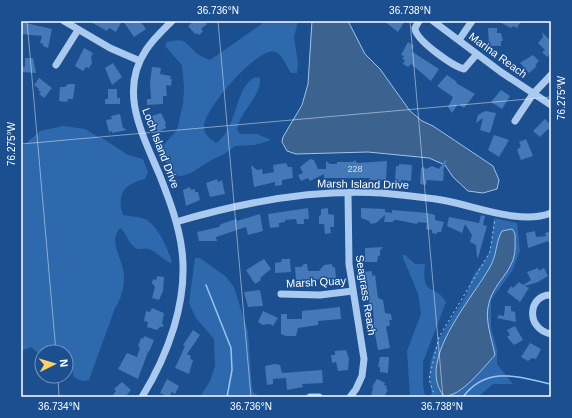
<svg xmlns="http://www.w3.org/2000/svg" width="572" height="418" font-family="Helvetica,sans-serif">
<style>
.green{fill:#2e69ad}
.water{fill:#3c6290;stroke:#9cc4f0}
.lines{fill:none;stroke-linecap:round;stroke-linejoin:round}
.stream{stroke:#9cc4f0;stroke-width:1.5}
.building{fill:#4478b7}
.path{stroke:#a9c9ee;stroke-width:1;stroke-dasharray:2 3;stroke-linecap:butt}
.minor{stroke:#a9c9ee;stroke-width:7}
.ticks{fill:none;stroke:#fff;stroke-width:1;stroke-opacity:0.45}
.labels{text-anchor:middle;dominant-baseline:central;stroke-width:3;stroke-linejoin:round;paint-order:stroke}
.number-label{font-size:9px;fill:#d0dded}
.street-label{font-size:11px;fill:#fff;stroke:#1b4f8f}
.neatline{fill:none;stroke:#fff;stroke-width:1.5}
.ticks-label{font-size:10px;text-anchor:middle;fill:#fff}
</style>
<rect width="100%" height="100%" fill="#1b4f8f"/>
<path class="green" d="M 266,21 L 298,21 L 294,37 L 298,63 L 297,73 L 291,73 C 287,67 282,54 275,52 C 258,46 203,110 204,127 C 204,135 211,139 216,143 C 238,129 234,88 255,77 L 260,78 C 262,96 239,112 237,130 L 240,134 L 257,134 L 271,140 L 255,145 L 235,146 L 223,155 L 213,159 L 191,173 L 182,176 L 172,175 L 160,149 L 177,130 L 183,104 L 184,87 L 182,65 L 165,46 L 167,42 C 185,38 184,41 195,52 C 199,56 205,58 210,60 Z
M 63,126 L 85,129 L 98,137 L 102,138 L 128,155 L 143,159 L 148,172 L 145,179 C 125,184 116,193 123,215 C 130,216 139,217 145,219 C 158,225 169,251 172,263 C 162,261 158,251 148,249 C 143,248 137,251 133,246 C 127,241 127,233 120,228 C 109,240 120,255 123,269 C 126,280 122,299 115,308 L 89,380 L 82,381 L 74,377 L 70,362 L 66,360 L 66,352 L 42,352 L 42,357 L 31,347 L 21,351 L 21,148 L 40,131 Z
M 494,218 L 517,223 L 520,251 L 512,271 L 491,300 L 491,328 L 497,349 L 497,364 L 513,384 L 493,384 L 478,397 L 428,397 L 432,393 C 421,355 448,326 466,295 C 469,289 470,281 474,275 C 477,269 483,264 487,257 C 493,246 492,231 494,218 Z
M 402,255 L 405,255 L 415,264 L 425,264 C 421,298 435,283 446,302 L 423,362 L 423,384 L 425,397 L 410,397 L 407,351 L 421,314 L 418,294 Z
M 195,258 L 200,258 L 225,276 L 234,287 L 248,332 L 252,388 L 254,393 L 262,397 L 200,397 L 210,381 L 215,366 L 214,339 L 196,318 L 189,303 Z"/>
<path class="water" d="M 312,21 L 348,21 L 365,54 L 380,69 L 410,111 L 422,121 L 433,126 L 493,166 L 499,180 L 497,189 L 483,193 L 468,191 L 453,177 L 445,165 L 429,158 L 368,152 L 296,154 L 287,151 L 282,142 L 283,137 L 302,105 L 308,84 Z
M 512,229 C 516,233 515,237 515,243 C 517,271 495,279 489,303 C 484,319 492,339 495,355 C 484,367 461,397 444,396 C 414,360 477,294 492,263 C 497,252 496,241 502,231 Z"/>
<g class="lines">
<path class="stream" d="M 206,285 L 231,348 L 232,370 L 227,397
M 463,397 C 487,365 519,377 551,384"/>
</g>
<path class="building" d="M 89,21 L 122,21 L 116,32 L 109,28 L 107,31 Z
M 123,21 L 140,21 L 146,29 L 134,37 Z
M 194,21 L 204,21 L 207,24 L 201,29 L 203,31 L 199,35 L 196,33 L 195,34 L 188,26 Z
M 384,21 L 405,21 L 398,32 Z
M 498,21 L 521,21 L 517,28 L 513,26 L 511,28 Z
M 21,22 L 52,29 L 48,48 L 43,46 L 43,44 L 40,43 L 42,36 L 21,34 Z
M 488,28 L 497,28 L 497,33 L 501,33 L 503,41 L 501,41 L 501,46 L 489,46 Z
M 542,32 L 551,41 L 551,57 L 549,55 L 547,57 L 542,52 L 545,50 L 538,43 L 543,37 Z
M 408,42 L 414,46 L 411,51 L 439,69 L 431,81 L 411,64 L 408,67 L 403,64 L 405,60 L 402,59 L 404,56 L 401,55 Z
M 84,48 L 93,53 L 91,57 L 92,63 L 89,68 L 86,67 L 83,71 L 75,66 Z
M 533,55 L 539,61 L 535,65 L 537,66 L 529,73 L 520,63 Z
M 25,58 L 33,58 L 36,73 L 22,72 L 22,67 L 25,67 Z
M 113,63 L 122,77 L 112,85 L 105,68 Z
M 152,67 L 161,68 L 160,74 L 171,76 L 170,79 L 172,79 L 171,86 L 166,85 L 167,96 L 163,96 L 163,104 L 147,105 L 147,99 L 151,99 L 150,83 Z
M 447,75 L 457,82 L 456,83 L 475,94 L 464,108 L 458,104 L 452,113 L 448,107 L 453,97 L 437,86 Z
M 39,78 L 52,88 L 44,98 L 39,94 L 41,92 L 38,90 L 39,89 L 34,85 Z
M 68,84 L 75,84 L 73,99 L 68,99 L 67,102 L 59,101 L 60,87 L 65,87 Z
M 108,89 L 117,89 L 117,98 L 120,98 L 120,104 L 105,104 L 105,99 L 108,99 Z
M 501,90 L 510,96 L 502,109 L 491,102 Z
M 485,111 L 496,113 L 490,133 L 480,130 L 483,118 L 476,123 L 478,115 Z
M 161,113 L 166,123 L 165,124 L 166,128 L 158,132 L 152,116 Z
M 120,114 L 123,128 L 127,130 L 112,133 L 112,131 L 109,132 L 106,120 L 112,119 L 111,116 Z
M 545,119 L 551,125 L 551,132 L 548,129 L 540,137 L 533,131 Z
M 494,135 L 509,140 L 499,157 L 488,150 Z
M 526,139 L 533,156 L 521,160 L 517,150 L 521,146 L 519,142 Z
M 310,159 L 314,160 L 318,169 L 326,169 L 326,161 L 330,164 L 337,164 L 337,162 L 353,162 L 355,160 L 357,163 L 387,161 L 386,180 L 369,180 L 370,178 L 324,178 L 324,174 L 310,181 L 308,178 L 301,181 L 298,175 L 303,173 L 300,167 Z
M 445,160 L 447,160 L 443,171 L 444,172 L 443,181 L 427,180 L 426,185 L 420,184 L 421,168 L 423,167 L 426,169 L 432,166 L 439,169 Z
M 286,163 L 288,167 L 292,167 L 293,178 L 282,180 L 282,185 L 275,186 L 275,182 L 254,187 L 251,165 L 257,170 L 262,169 L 263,174 L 274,172 L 273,165 Z
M 399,164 L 412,165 L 411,181 L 401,180 L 401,182 L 395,182 L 396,166 L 399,166 Z
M 217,179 L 218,182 L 222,180 L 225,194 L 210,197 L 206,183 Z
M 190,187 L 191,190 L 195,189 L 195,192 L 198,192 L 200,200 L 186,206 L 183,190 Z
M 308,208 L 309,219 L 304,219 L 304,224 L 297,224 L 296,219 L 285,220 L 285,222 L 279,223 L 279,227 L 270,228 L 268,214 Z
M 328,208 L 328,214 L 334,215 L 334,227 L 330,227 L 331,233 L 325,234 L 324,224 L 319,224 L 319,216 L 321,215 L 321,209 Z
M 361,208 L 385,209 L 385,212 L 392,213 L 392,210 L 428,213 L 435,215 L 435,220 L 444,222 L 441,232 L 437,232 L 437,234 L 432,233 L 432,230 L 426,229 L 427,223 L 418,222 L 417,224 L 397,220 L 394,220 L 393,222 L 384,222 L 385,215 L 376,223 L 371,224 L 369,221 L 361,218 Z
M 260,214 L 263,231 L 248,235 L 246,227 L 216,237 L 217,241 L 199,241 L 197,232 L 219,227 L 221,224 L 230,221 L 237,219 L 237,221 Z
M 481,215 L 485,216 L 483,225 L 487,226 L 478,258 L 477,257 L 476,245 L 470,242 L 472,235 L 465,224 L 462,233 L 447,226 L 449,217 L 479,223 Z
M 535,231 L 536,237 L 546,236 L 545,233 L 551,231 L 551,248 L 548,241 L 528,248 L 526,233 Z
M 383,247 L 380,250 L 380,256 L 378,256 L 377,262 L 361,262 L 361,256 L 365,256 L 365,248 Z
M 264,259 L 271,269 L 260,278 L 261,280 L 255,284 L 246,270 Z
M 282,259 L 290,259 L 291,272 L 275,273 L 275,263 L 281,262 Z
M 304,264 L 307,264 L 308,271 L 319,271 L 324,265 L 332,264 L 333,268 L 335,267 L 336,278 L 296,281 L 295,267 L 301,267 Z
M 538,268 L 539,271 L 544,268 L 548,276 L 538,282 L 525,286 L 529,288 L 520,302 L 507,292 L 511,286 L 513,288 L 519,282 L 523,285 L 531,280 L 527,272 Z
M 372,271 L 372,276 L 375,275 L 378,298 L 383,300 L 385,313 L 391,314 L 392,320 L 389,320 L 390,325 L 386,327 L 390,348 L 378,350 L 374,329 L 372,330 L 371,324 L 374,323 L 373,309 L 370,310 L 367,288 L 366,289 L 364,276 L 363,272 Z
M 157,276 L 164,277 L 163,291 L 159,300 L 152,298 L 155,287 L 152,283 L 153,279 L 156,280 Z
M 260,290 L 263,306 L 248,307 L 244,292 Z
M 505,306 L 511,306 L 511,311 L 515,312 L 516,322 L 497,318 L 499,315 L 504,316 Z
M 340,307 L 341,319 L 318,321 L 318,325 L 298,328 L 296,336 L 286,336 L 281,334 L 281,314 L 287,314 L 287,319 L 302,319 L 302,311 Z
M 152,308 L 164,313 L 162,323 L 164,326 L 160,327 L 157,330 L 147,327 L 148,322 L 144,321 L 146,311 L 150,312 Z
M 263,311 L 278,318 L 273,326 L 270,324 L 263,325 L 258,322 Z
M 515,326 L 523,340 L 514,345 L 507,337 L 510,335 L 507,330 Z
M 193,330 L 200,335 L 187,354 L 191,356 L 190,359 L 193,360 L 189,374 L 175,368 L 185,346 L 183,345 Z
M 144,336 L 154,340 L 150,350 L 148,352 L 138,379 L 118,369 L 127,353 L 137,357 L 140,348 L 138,346 L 141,338 L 143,339 Z
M 530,343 L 541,349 L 536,359 L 532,358 L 528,361 L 521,357 Z
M 346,350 L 349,359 L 348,370 L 338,371 L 336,362 L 332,363 L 331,355 L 335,355 L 335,351 Z
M 380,357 L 389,357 L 388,373 L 380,372 L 380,367 L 378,367 Z
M 274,364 L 280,365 L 282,373 L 322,370 L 323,383 L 302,384 L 303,387 L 287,390 L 286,378 L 273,379 L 273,384 L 267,385 L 265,366 Z
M 167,379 L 179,386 L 175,394 L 172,392 L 169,397 L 160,393 Z
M 377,379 L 385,383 L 384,385 L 387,386 L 386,389 L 388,390 L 384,397 L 371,396 L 373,388 L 372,387 Z
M 122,382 L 131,390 L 125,397 L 115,397 L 113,395 L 116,391 L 114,389 Z"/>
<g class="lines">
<path class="path" d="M 435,397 L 429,379 L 439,337 L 490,252 L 495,219"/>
<path class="minor" d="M 64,21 L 110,48 L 140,61
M 419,21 L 415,28 C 415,40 453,66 464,69 L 477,54
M 433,21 L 501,72 L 551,105
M 459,40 L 472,21
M 56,65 L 78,30
M 515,121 L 533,94 L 551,75
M 348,193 L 349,264 L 364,359 L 362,376 L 356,389 L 350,397
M 176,222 C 243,202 311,189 381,193 C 403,195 426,197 447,201 C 478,207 522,225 551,213
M 281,294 L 320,295 L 353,291
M 551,295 C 529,294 524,328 551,334
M 142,397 C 168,355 188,301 182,251 C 179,225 169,199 160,176 C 143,135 118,92 146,50 C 153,39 163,30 172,21
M 310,397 L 319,397"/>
</g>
<path class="ticks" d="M 27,21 L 56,352M 218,21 L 251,397M 410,21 L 443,397M 21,144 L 551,97M 58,376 L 59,397"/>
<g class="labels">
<g class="number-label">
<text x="355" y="169">228</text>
</g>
<g class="street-label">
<text transform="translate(498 55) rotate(36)">Marina Reach</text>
<text transform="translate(161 148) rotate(69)">Loch Island Drive</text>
<text transform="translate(363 184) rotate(1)">Marsh Island Drive</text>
<text transform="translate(316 282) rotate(-3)">Marsh Quay</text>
<text transform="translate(366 295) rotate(81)">Seagrass Reach</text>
</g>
</g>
<rect width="572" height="418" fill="none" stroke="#1b4f8f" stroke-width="44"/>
<g transform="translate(54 364) rotate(85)"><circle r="19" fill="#1b4f8f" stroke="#7695bc"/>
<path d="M0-3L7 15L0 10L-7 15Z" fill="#ffd166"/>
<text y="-6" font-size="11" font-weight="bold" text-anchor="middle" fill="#ffffff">N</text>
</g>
<rect x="22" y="22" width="528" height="374" class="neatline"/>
<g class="ticks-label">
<text x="218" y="14">36.736°N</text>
<text x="410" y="14">36.738°N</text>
<text transform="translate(561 98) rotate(-90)" y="4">76.275°W</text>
<text transform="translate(11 144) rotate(-90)" y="4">76.275°W</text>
<text x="59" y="410">36.734°N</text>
<text x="251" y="410">36.736°N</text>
<text x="442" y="410">36.738°N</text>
</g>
</svg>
